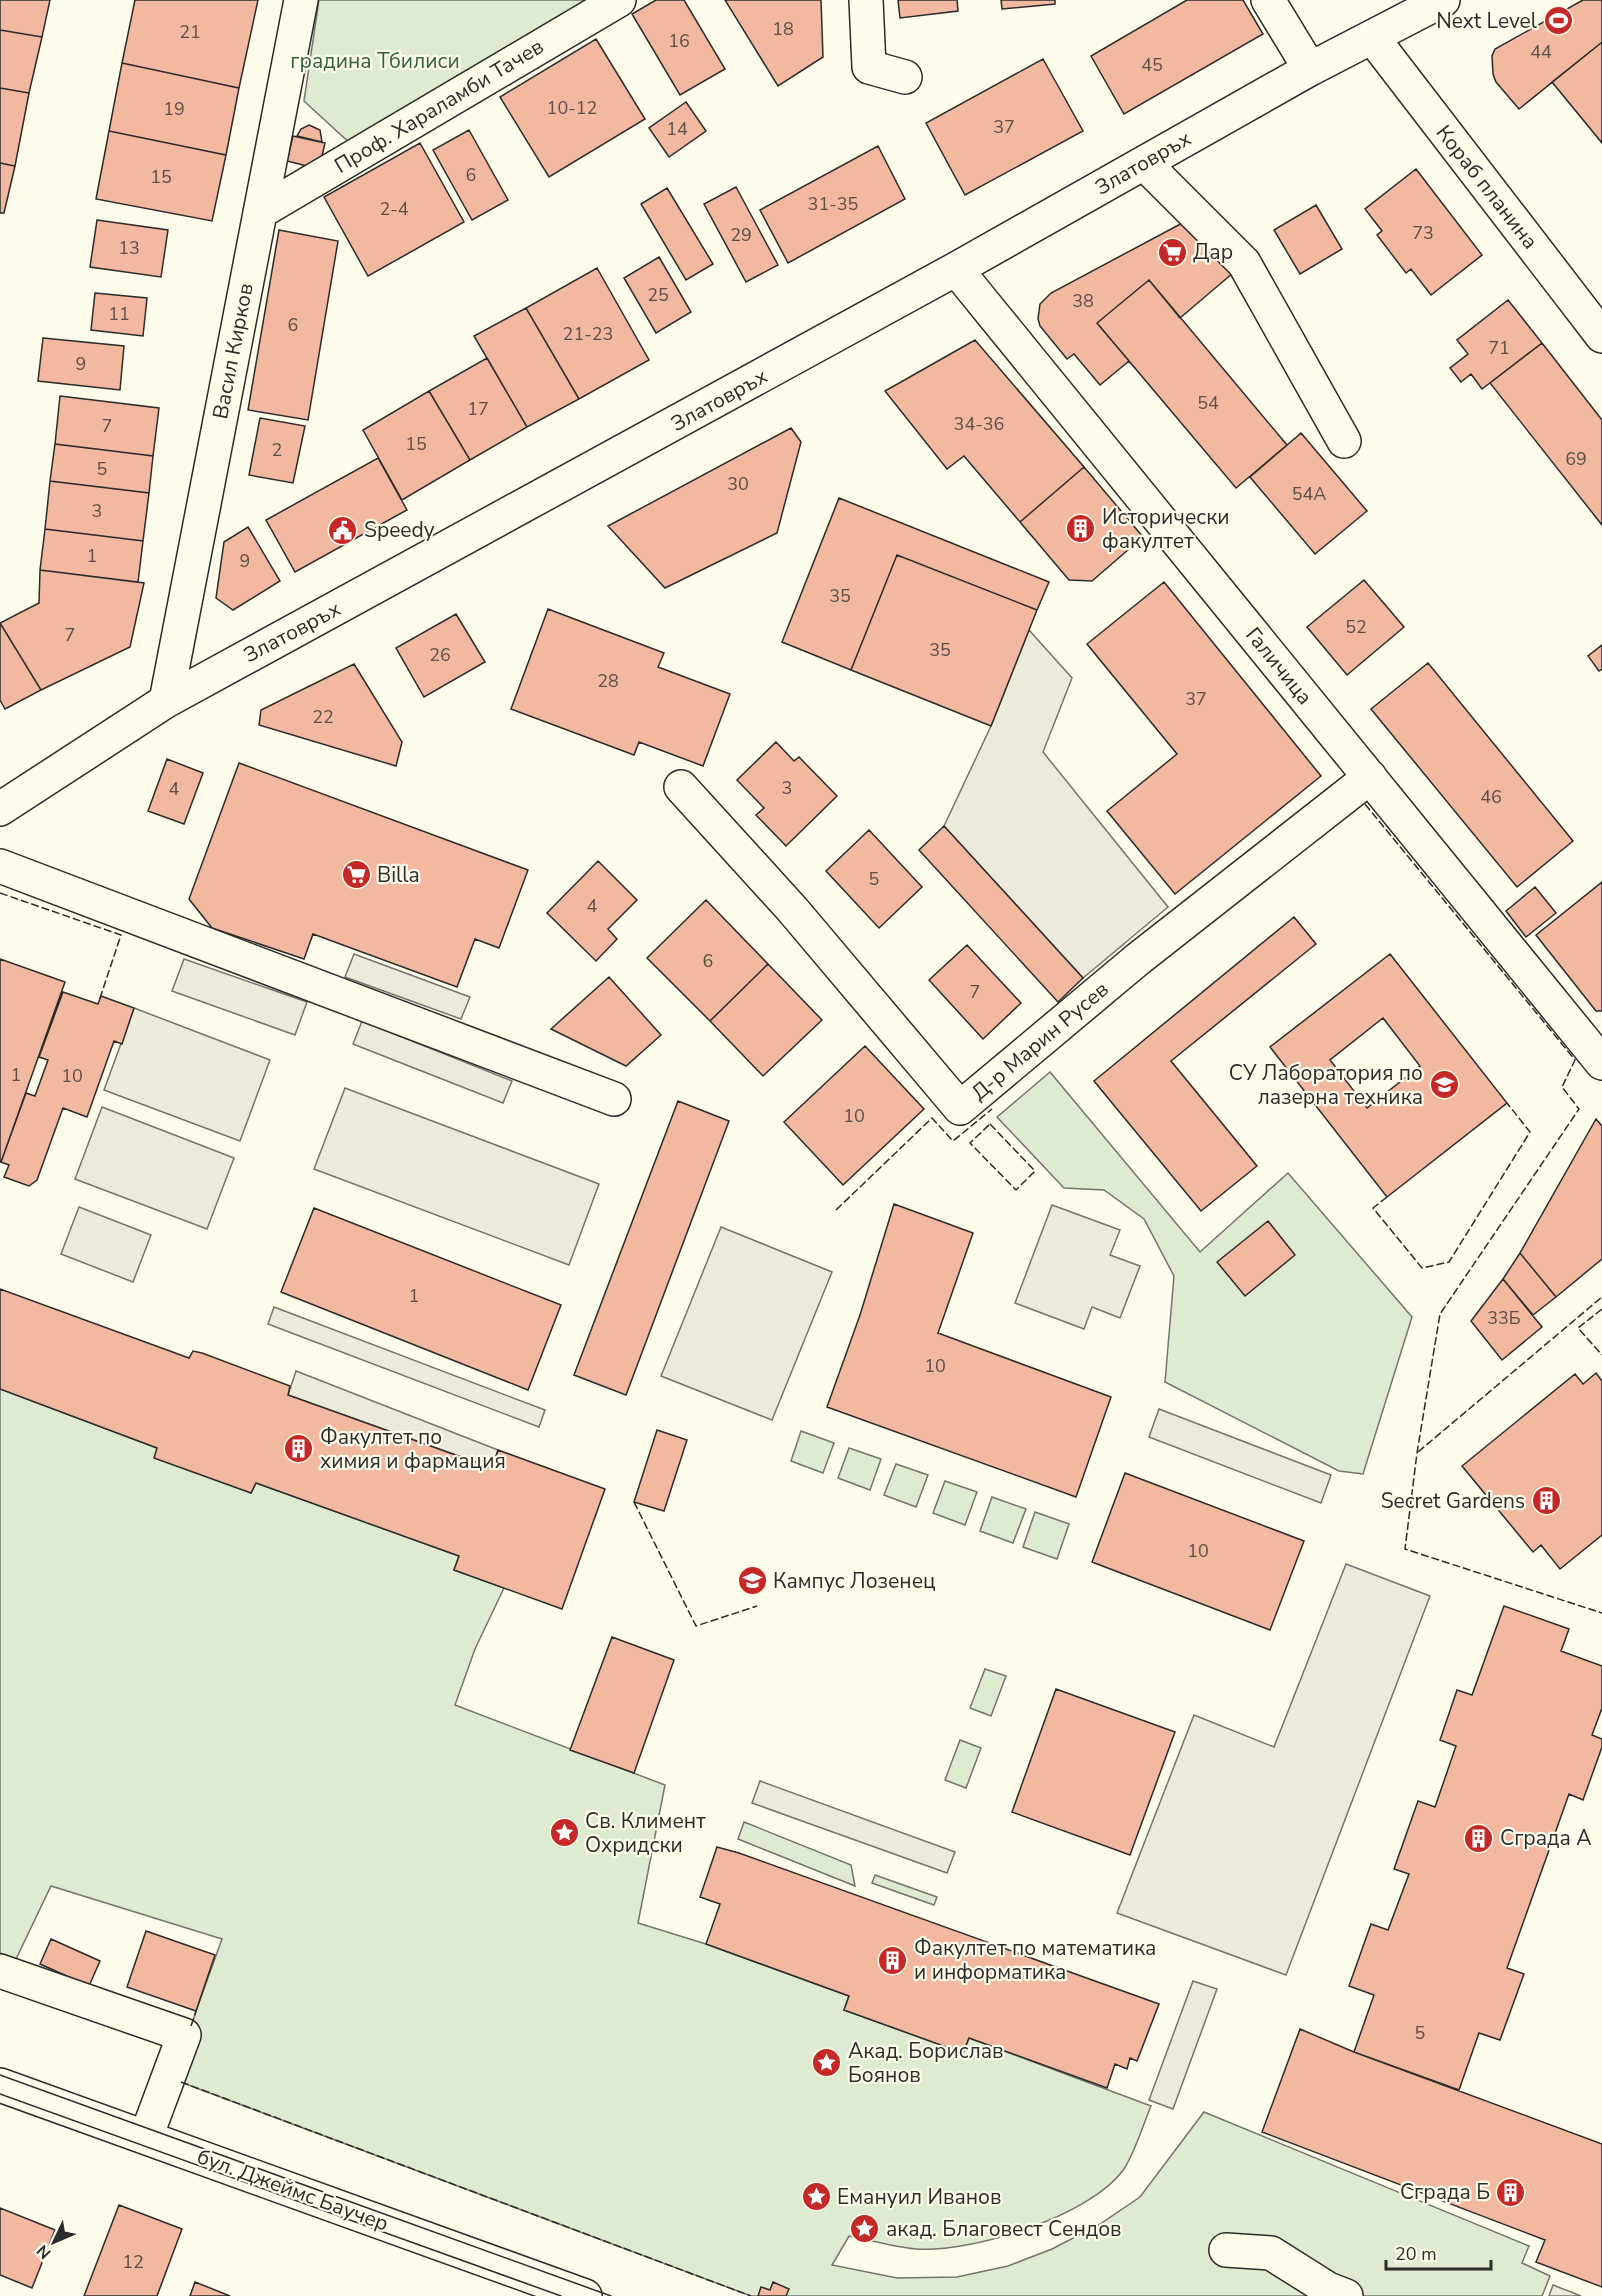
<svg xmlns="http://www.w3.org/2000/svg" width="1602" height="2296" font-family="'Nunito Sans',sans-serif">
<style>
.green{fill:#deebd1;stroke:#74746e;stroke-width:1.5}
.parking{fill:#eceadb;stroke:#74746e;stroke-width:1.5}
.building{fill:#f2b8a0;stroke:#2b2b2b;stroke-width:1.5;fill-rule:evenodd}
.lines{fill:none;stroke-linecap:round;stroke-linejoin:round}
.minor-casing{stroke:#2b2b2b;stroke-width:36}
.minor{stroke:#fdfbea;stroke-width:33}
.tram{stroke:#2b2b2b;stroke-width:1.5}
.fence{stroke:#2b2b2b;stroke-width:1.5;stroke-dasharray:8 3;stroke-linecap:butt}
.labels{text-anchor:middle;dominant-baseline:central;stroke-width:4.5;stroke-linejoin:round;paint-order:stroke}
.number-label{font-size:18px;fill:#5d4e48}
.poi-label{font-size:21px;fill:#2b2b2b;stroke:#fdfbea;text-anchor:start}
.park-label{font-size:21px;fill:#34623c;stroke:#fdfbea}
.street-label{font-size:21px;fill:#2b2b2b;stroke:#fdfbea}
</style>
<rect width="100%" height="100%" fill="#fdfbea"/>
<path class="green" d="M 319,0 L 596,0 L 353,146 L 304,101 Z
M 1050,1072 L 1200,1252 L 1288,1173 L 1412,1317 L 1363,1474 L 1339,1471 L 1165,1382 L 1174,1276 L 1144,1219 L 1104,1190 L 1064,1188 L 997,1117 Z
M 0,1389 L 157,1448 L 251,1493 L 256,1483 L 459,1556 L 454,1570 L 504,1588 L 475,1649 L 455,1705 L 665,1785 L 638,1923 L 706,1944 L 849,1996 L 844,2010 L 963,2053 L 969,2038 L 1151,2106 C 1143,2125 1135,2152 1124,2169 C 1091,2216 972,2253 916,2249 C 894,2247 871,2240 849,2236 L 832,2265 L 897,2278 L 957,2277 L 1008,2266 L 1052,2249 L 1100,2224 L 1140,2197 L 1204,2112 L 1529,2246 L 1522,2263 L 1550,2276 L 1542,2296 L 751,2296 L 175,2080 L 196,2011 L 222,1939 L 51,1886 L 16,1959 L 0,1953 Z
M 801,1431 L 834,1443 L 823,1473 L 791,1461 Z
M 849,1448 L 881,1459 L 870,1490 L 838,1478 Z
M 896,1464 L 928,1475 L 916,1507 L 884,1495 Z
M 945,1481 L 977,1492 L 965,1525 L 933,1513 Z
M 992,1497 L 1026,1509 L 1013,1543 L 980,1531 Z
M 1035,1512 L 1069,1524 L 1057,1559 L 1023,1547 Z
M 985,1669 L 1006,1676 L 991,1716 L 970,1708 Z
M 960,1740 L 981,1748 L 966,1788 L 945,1780 Z
M 744,1822 L 851,1865 L 855,1886 L 738,1839 Z
M 875,1875 L 937,1897 L 934,1905 L 872,1883 Z"/>
<path class="parking" d="M 1029,630 L 1072,678 L 1043,752 L 1168,907 L 1083,978 L 944,826 L 991,726 Z
M 354,954 L 470,997 L 461,1019 L 345,977 Z
M 184,959 L 307,1002 L 295,1035 L 172,991 Z
M 134,1008 L 270,1060 L 240,1141 L 104,1090 Z
M 362,1021 L 512,1081 L 503,1103 L 353,1044 Z
M 345,1088 L 599,1184 L 569,1265 L 314,1169 Z
M 102,1107 L 234,1158 L 207,1229 L 75,1179 Z
M 1052,1205 L 1120,1230 L 1110,1255 L 1140,1266 L 1120,1318 L 1092,1307 L 1084,1329 L 1015,1303 Z
M 79,1207 L 151,1235 L 133,1282 L 61,1254 Z
M 721,1227 L 832,1272 L 772,1420 L 661,1376 Z
M 274,1307 L 545,1410 L 539,1427 L 268,1324 Z
M 296,1371 L 498,1450 L 492,1468 L 288,1395 Z
M 1159,1409 L 1331,1475 L 1321,1503 L 1149,1437 Z
M 1346,1564 L 1430,1596 L 1286,1975 L 1117,1913 L 1194,1715 L 1274,1747 Z
M 760,1781 L 955,1852 L 947,1873 L 752,1803 Z
M 1193,1981 L 1217,1989 L 1173,2109 L 1149,2100 Z
M 1553,2285 L 1581,2296 L 1549,2296 Z"/>
<path class="building" d="M 0,0 L 50,0 L 42,37 L 0,30 Z
M 135,0 L 258,0 L 239,88 L 122,63 Z
M 656,0 L 684,0 L 725,69 L 680,95 L 632,14 Z
M 725,0 L 821,0 L 823,57 L 778,86 Z
M 898,0 L 957,0 L 958,11 L 900,18 Z
M 1001,0 L 1055,0 L 1055,4 L 1002,9 Z
M 1187,0 L 1243,0 L 1263,34 L 1124,114 L 1091,56 Z
M 1583,0 L 1602,0 L 1602,44 L 1601,43 L 1519,109 L 1496,82 L 1493,74 L 1492,56 L 1495,49 Z
M 0,30 L 42,37 L 29,93 L 0,88 Z
M 596,39 L 645,119 L 549,177 L 500,97 Z
M 1601,43 L 1602,44 L 1602,143 L 1552,82 Z
M 1043,59 L 1083,131 L 965,195 L 926,123 Z
M 122,63 L 239,88 L 226,155 L 109,131 Z
M 0,88 L 29,93 L 15,166 L 0,163 Z
M 686,102 L 706,131 L 669,157 L 649,128 Z
M 309,125 L 320,130 L 322,142 L 297,136 L 301,129 Z
M 469,130 L 508,200 L 472,220 L 433,150 Z
M 109,131 L 226,155 L 212,221 L 96,199 Z
M 293,136 L 325,143 L 319,169 L 287,161 Z
M 420,143 L 464,222 L 368,276 L 324,197 Z
M 878,146 L 905,199 L 788,263 L 760,210 Z
M 0,163 L 15,166 L 4,213 L 0,213 Z
M 1416,169 L 1482,255 L 1431,295 L 1411,269 L 1406,273 L 1377,235 L 1382,231 L 1365,209 Z
M 736,187 L 778,265 L 746,282 L 704,204 Z
M 667,188 L 713,264 L 686,280 L 641,204 Z
M 1316,205 L 1342,249 L 1300,274 L 1274,230 Z
M 97,220 L 168,230 L 161,277 L 90,267 Z
M 1188,220 L 1233,273 L 1180,318 L 1149,280 L 1097,323 L 1129,361 L 1100,385 L 1074,354 L 1067,359 L 1040,326 L 1038,319 L 1040,304 L 1051,293 Z
M 279,230 L 338,241 L 308,420 L 248,410 Z
M 659,257 L 691,312 L 656,333 L 624,278 Z
M 597,268 L 649,360 L 579,399 L 526,308 Z
M 1149,280 L 1287,445 L 1236,488 L 1097,323 Z
M 95,293 L 147,298 L 143,336 L 91,330 Z
M 1508,300 L 1542,343 L 1482,389 L 1471,374 L 1461,382 L 1450,368 L 1468,354 L 1457,340 Z
M 526,308 L 579,399 L 527,427 L 474,336 Z
M 43,338 L 124,346 L 120,390 L 38,381 Z
M 975,340 L 1084,467 L 1020,522 L 964,456 L 947,469 L 885,391 Z
M 1542,343 L 1602,420 L 1602,525 L 1490,383 Z
M 487,358 L 527,427 L 470,460 L 429,391 Z
M 429,391 L 470,460 L 402,500 L 363,430 Z
M 60,396 L 159,408 L 153,456 L 55,444 Z
M 260,418 L 305,426 L 293,483 L 249,475 Z
M 791,428 L 801,442 L 777,533 L 665,588 L 608,526 Z
M 1301,433 L 1367,511 L 1315,554 L 1250,477 Z
M 55,444 L 153,456 L 149,493 L 50,481 Z
M 378,458 L 407,510 L 295,572 L 266,520 Z
M 1084,467 L 1143,537 L 1092,581 L 1069,580 L 1020,522 Z
M 50,481 L 149,493 L 143,541 L 45,529 Z
M 839,498 L 1049,582 L 1037,610 L 897,555 L 851,670 L 782,642 Z
M 248,527 L 280,581 L 233,610 L 216,598 L 224,542 Z
M 45,529 L 143,541 L 138,582 L 40,570 Z
M 897,555 L 1037,610 L 991,726 L 851,670 Z
M 40,570 L 144,583 L 130,647 L 41,690 L 0,623 L 39,603 Z
M 1364,580 L 1404,627 L 1347,675 L 1307,627 Z
M 1164,582 L 1321,776 L 1175,894 L 1107,811 L 1177,754 L 1087,644 Z
M 548,609 L 664,653 L 658,667 L 730,694 L 703,766 L 639,742 L 634,755 L 511,709 Z
M 456,614 L 485,662 L 424,697 L 396,648 Z
M 0,623 L 41,690 L 5,709 L 0,700 Z
M 1602,645 L 1602,669 L 1599,671 L 1588,656 Z
M 1428,663 L 1573,841 L 1517,887 L 1371,709 Z
M 354,664 L 402,742 L 396,766 L 259,725 L 261,710 Z
M 776,742 L 794,761 L 799,757 L 837,796 L 786,846 L 756,815 L 764,808 L 737,780 Z
M 167,759 L 203,773 L 184,824 L 148,811 Z
M 239,763 L 528,870 L 499,948 L 475,939 L 457,987 L 313,934 L 304,959 L 212,928 L 189,899 Z
M 944,826 L 1083,978 L 1058,1002 L 919,850 Z
M 869,830 L 922,887 L 879,928 L 826,871 Z
M 598,861 L 637,900 L 608,929 L 617,939 L 596,961 L 547,913 Z
M 1602,882 L 1602,1011 L 1596,1011 L 1536,935 Z
M 1535,887 L 1556,913 L 1526,937 L 1506,911 Z
M 706,900 L 768,964 L 710,1021 L 647,958 Z
M 1294,917 L 1316,944 L 1171,1061 L 1257,1166 L 1201,1211 L 1094,1081 Z
M 967,945 L 1021,1003 L 983,1039 L 929,980 Z
M 1390,954 L 1507,1103 L 1387,1197 L 1270,1047 ZM 1383,1018 L 1420,1066 L 1367,1108 L 1330,1060 Z
M 0,959 L 65,982 L 1,1162 L 0,1162 Z
M 768,964 L 822,1020 L 763,1076 L 710,1021 Z
M 609,977 L 661,1035 L 626,1066 L 551,1029 Z
M 63,992 L 98,1004 L 101,996 L 134,1008 L 122,1044 L 114,1041 L 87,1117 L 63,1108 L 37,1180 L 29,1186 L 4,1177 L 9,1165 L 1,1162 L 26,1093 L 35,1096 L 48,1060 L 39,1057 Z
M 865,1046 L 924,1109 L 843,1185 L 784,1122 Z
M 678,1101 L 729,1121 L 626,1395 L 574,1375 Z
M 1596,1119 L 1602,1126 L 1602,1259 L 1556,1297 L 1520,1253 Z
M 894,1204 L 973,1233 L 938,1333 L 1111,1397 L 1076,1497 L 827,1407 L 860,1315 Z
M 314,1208 L 561,1305 L 528,1390 L 281,1292 Z
M 1268,1221 L 1295,1255 L 1245,1296 L 1217,1262 Z
M 1520,1253 L 1556,1297 L 1533,1315 L 1503,1279 Z
M 1503,1279 L 1542,1327 L 1502,1360 L 1471,1321 Z
M 0,1289 L 189,1358 L 193,1351 L 202,1353 L 290,1386 L 288,1395 L 492,1468 L 498,1450 L 605,1489 L 562,1609 L 454,1570 L 459,1556 L 256,1483 L 251,1493 L 154,1458 L 157,1448 L 0,1389 Z
M 1596,1373 L 1602,1381 L 1602,1535 L 1560,1569 L 1541,1545 L 1533,1552 L 1462,1466 L 1575,1374 L 1583,1384 Z
M 657,1430 L 687,1440 L 664,1511 L 634,1502 Z
M 1125,1473 L 1304,1541 L 1270,1630 L 1092,1562 Z
M 1504,1606 L 1569,1629 L 1561,1651 L 1602,1666 L 1602,1708 L 1592,1735 L 1602,1739 L 1602,1747 L 1583,1800 L 1569,1794 L 1507,1968 L 1524,1974 L 1500,2040 L 1479,2033 L 1459,2090 L 1354,2052 L 1374,1995 L 1349,1986 L 1371,1924 L 1388,1930 L 1409,1874 L 1394,1869 L 1418,1801 L 1435,1807 L 1456,1746 L 1440,1740 L 1457,1690 L 1472,1695 Z
M 612,1637 L 674,1660 L 634,1773 L 570,1750 Z
M 1056,1689 L 1175,1732 L 1130,1855 L 1012,1812 Z
M 717,1847 L 739,1853 L 1159,2004 L 1137,2061 L 1130,2058 L 1127,2069 L 1115,2064 L 1107,2088 L 969,2038 L 963,2053 L 844,2010 L 849,1996 L 706,1944 L 720,1904 L 700,1897 Z
M 146,1931 L 215,1955 L 196,2011 L 127,1987 Z
M 51,1939 L 100,1961 L 89,1986 L 40,1964 Z
M 1300,2029 L 1354,2052 L 1602,2144 L 1602,2287 L 1536,2262 L 1545,2240 L 1262,2132 Z
M 119,2205 L 182,2229 L 157,2296 L 84,2296 Z
M 0,2208 L 55,2230 L 32,2288 L 0,2275 Z
M 195,2282 L 230,2296 L 190,2296 Z
M 773,2282 L 789,2289 L 786,2296 L 758,2296 L 761,2287 L 770,2290 Z"/>
<g class="lines">
<defs>
<path id="minor" d="M 866,0 L 869,67 L 905,77
M 1268,0 L 1310,69
M 1372,37 L 1602,336
M 1144,163 L 1244,263 L 1344,441
M 260,212 L 619,0
M 956,269 L 1602,1063
M 166,701 L 301,0
M 681,787 L 792,909 L 960,1108 L 1138,959 L 1370,777
M 0,809 L 166,701 L 956,269 L 1310,69 L 1443,0
M 0,866 L 614,1099
M 0,1971 L 184,2035 L 146,2137
M 0,2085 L 585,2296
M 1226,2250 L 1271,2253 L 1328,2289 L 1346,2296"/>
</defs>
<use href="#minor" class="minor-casing"/>
<use href="#minor" class="minor"/>
<path class="tram" d="M 0,2075 L 611,2296
M 0,2094 L 561,2296"/>
<path class="fence" d="M 1365,804 L 1575,1060 L 1562,1087 L 1579,1109 L 1440,1314 L 1417,1453 L 1405,1549 L 1602,1613
M 0,893 L 121,935 L 100,998
M 990,1124 L 1035,1171 L 1016,1190 L 970,1143 Z
M 1387,1197 L 1373,1208 L 1422,1268 L 1449,1262 L 1530,1132 L 1507,1103
M 836,1210 L 932,1118 L 953,1141 L 992,1109
M 1602,1309 L 1578,1328 L 1602,1355
M 1418,1452 L 1602,1297
M 634,1502 L 696,1626 L 757,1606
M 191,2026 L 196,2011
M 181,2082 L 751,2296"/>
</g>
<defs>
<symbol id="stadium-disc" viewBox="-11 -11 22 22"><circle r="9.5" fill="#c62828" stroke="#fdfbea"/><path d="M0-5a6.5 5 0 1 0 0 10a6.5 5 0 1 0 0-10ZM-3.5-1.8h7v3.6h-7Z" fill="#fff"/></symbol>
<symbol id="supermarket-disc" viewBox="-11 -11 22 22"><circle r="9.5" fill="#c62828" stroke="#fdfbea"/><path d="M-6-5.5h2.5l.6 2H6L4.5 2H-2.5L-4.4-4H-6ZM-1.5 3.2a1.3 1.3 0 1 0 .1 0ZM3 3.2a1.3 1.3 0 1 0 .1 0Z" fill="#fff"/></symbol>
<symbol id="building-disc" viewBox="-11 -11 22 22"><circle r="9.5" fill="#c62828" stroke="#fdfbea"/><path d="M-4-6H4V6H1V3H-1V6H-4ZM-2.5-4.3h1.7v1.8h-1.7ZM.8-4.3h1.7v1.8H.8ZM-2.5-1h1.7V.8h-1.7ZM.8-1h1.7V.8H.8Z" fill="#fff"/></symbol>
<symbol id="civic-disc" viewBox="-11 -11 22 22"><circle r="9.5" fill="#c62828" stroke="#fdfbea"/><path d="M-.6-6.5H3V-4.5H.6V-3L4-1V1h2V6H-6V1h2V-1L-.6-3ZM-1.2 2.5V6h2.4V2.5Z" fill="#fff"/></symbol>
<symbol id="university-disc" viewBox="-11 -11 22 22"><circle r="9.5" fill="#c62828" stroke="#fdfbea"/><path d="M0-5L7-2L0 1L-7-2ZM-4 1L0 2.5L4 1V4Q0 6-4 4Z" fill="#fff"/></symbol>
<symbol id="sight-disc" viewBox="-11 -11 22 22"><circle r="9.5" fill="#c62828" stroke="#fdfbea"/><path d="M0-6L1.8-2.2L6-1.7L2.9 1.2L3.7 5.4L0 3.3L-3.7 5.4L-2.9 1.2L-6-1.7L-1.8-2.2Z" fill="#fff"/></symbol>
</defs>
<g fill-rule="evenodd">
<use href="#stadium-disc" x="1542" y="4" width="33" height="33"/>
<use href="#supermarket-disc" x="1156" y="236" width="33" height="33"/>
<use href="#building-disc" x="1064" y="512" width="33" height="33"/>
<use href="#civic-disc" x="326" y="514" width="33" height="33"/>
<use href="#supermarket-disc" x="340" y="858" width="33" height="33"/>
<use href="#university-disc" x="1428" y="1068" width="33" height="33"/>
<use href="#building-disc" x="282" y="1432" width="33" height="33"/>
<use href="#building-disc" x="1530" y="1484" width="33" height="33"/>
<use href="#university-disc" x="736" y="1564" width="33" height="33"/>
<use href="#sight-disc" x="548" y="1816" width="33" height="33"/>
<use href="#building-disc" x="1462" y="1822" width="33" height="33"/>
<use href="#building-disc" x="876" y="1944" width="33" height="33"/>
<use href="#sight-disc" x="810" y="2046" width="33" height="33"/>
<use href="#building-disc" x="1494" y="2176" width="33" height="33"/>
<use href="#sight-disc" x="800" y="2180" width="33" height="33"/>
<use href="#sight-disc" x="848" y="2212" width="33" height="33"/>
</g>
<g class="labels">
<g class="number-label">
<text x="783" y="29">18</text>
<text x="190" y="32">21</text>
<text x="679" y="41">16</text>
<text x="1541" y="52">44</text>
<text x="1152" y="65">45</text>
<text x="572" y="108">10-12</text>
<text x="174" y="109">19</text>
<text x="1004" y="127">37</text>
<text x="677" y="129">14</text>
<text x="471" y="175">6</text>
<text x="161" y="177">15</text>
<text x="833" y="204">31-35</text>
<text x="394" y="209">2-4</text>
<text x="1423" y="233">73</text>
<text x="741" y="235">29</text>
<text x="129" y="248">13</text>
<text x="658" y="295">25</text>
<text x="1083" y="301">38</text>
<text x="119" y="314">11</text>
<text x="293" y="325">6</text>
<text x="588" y="334">21-23</text>
<text x="1499" y="348">71</text>
<text x="81" y="364">9</text>
<text x="1208" y="403">54</text>
<text x="478" y="409">17</text>
<text x="979" y="424">34-36</text>
<text x="107" y="426">7</text>
<text x="416" y="444">15</text>
<text x="277" y="450">2</text>
<text x="1576" y="459">69</text>
<text x="102" y="469">5</text>
<text x="738" y="484">30</text>
<text x="1309" y="494">54А</text>
<text x="97" y="511">3</text>
<text x="92" y="556">1</text>
<text x="245" y="561">9</text>
<text x="840" y="596">35</text>
<text x="1356" y="627">52</text>
<text x="70" y="635">7</text>
<text x="940" y="650">35</text>
<text x="440" y="655">26</text>
<text x="608" y="681">28</text>
<text x="1196" y="699">37</text>
<text x="323" y="717">22</text>
<text x="787" y="788">3</text>
<text x="174" y="789">4</text>
<text x="1491" y="797">46</text>
<text x="874" y="879">5</text>
<text x="592" y="906">4</text>
<text x="708" y="961">6</text>
<text x="975" y="992">7</text>
<text x="16" y="1075">1</text>
<text x="72" y="1076">10</text>
<text x="854" y="1116">10</text>
<text x="414" y="1296">1</text>
<text x="1504" y="1318">33Б</text>
<text x="935" y="1366">10</text>
<text x="1198" y="1551">10</text>
<text x="1420" y="2033">5</text>
<text x="133" y="2262">12</text>
</g>
<g class="poi-label">
<text x="1537" y="21" text-anchor="end">Next Level</text>
<text x="1193" y="252">Дар</text>
<text x="1102" y="517">Исторически<tspan x="1102" dy="24">факултет</tspan></text>
<text x="364" y="530">Speedy</text>
<text x="377" y="875">Billa</text>
<text x="1423" y="1073" text-anchor="end">СУ Лаборатория по<tspan x="1423" dy="24">лазерна техника</tspan></text>
<text x="320" y="1437">Факултет по<tspan x="320" dy="24">химия и фармация</tspan></text>
<text x="1525" y="1501" text-anchor="end">Secret Gardens</text>
<text x="773" y="1581">Кампус Лозенец</text>
<text x="585" y="1821">Св. Климент<tspan x="585" dy="24">Охридски</tspan></text>
<text x="1500" y="1838">Сграда А</text>
<text x="914" y="1948">Факултет по математика<tspan x="914" dy="24">и информатика</tspan></text>
<text x="848" y="2051">Акад. Борислав<tspan x="848" dy="24">Боянов</tspan></text>
<text x="1490" y="2192" text-anchor="end">Сграда Б</text>
<text x="837" y="2197">Емануил Иванов</text>
<text x="886" y="2229">акад. Благовест Сендов</text>
</g>
<g class="park-label">
<text x="375" y="61">градина Тбилиси</text>
</g>
<g class="street-label">
<text transform="translate(439 106) rotate(-31)">Проф. Хараламби Тачев</text>
<text transform="translate(1143 163) rotate(-30)">Златовръх</text>
<text transform="translate(1487 187) rotate(52)">Кораб планина</text>
<text transform="translate(233 351) rotate(-79)">Васил Кирков</text>
<text transform="translate(719 400) rotate(-29)">Златовръх</text>
<text transform="translate(292 632) rotate(-28)">Златовръх</text>
<text transform="translate(1279 666) rotate(51)">Галичица</text>
<text transform="translate(1040 1041) rotate(-40)">Д-р Марин Русев</text>
<text transform="translate(293 2190) rotate(20)">бул. Джеймс Баучер</text>
</g>
</g>
<g transform="translate(54 2242) rotate(226)" stroke="#fdfbea" stroke-width="4.5" paint-order="stroke">
<path d="M0-4.5L10 22L0 15L-10 22Z" fill="#2b2b2b"/>
<text y="-9" font-size="16" font-weight="bold" text-anchor="middle" fill="#2b2b2b">N</text>
</g>
<path d="M1386 2260v9h105v-9" fill="none" stroke="#2b2b2b" stroke-width="3"/>
<text x="1395" y="2260" font-size="18" fill="#2b2b2b" stroke="#fdfbea" stroke-width="4.5" paint-order="stroke">20 m</text>
</svg>
